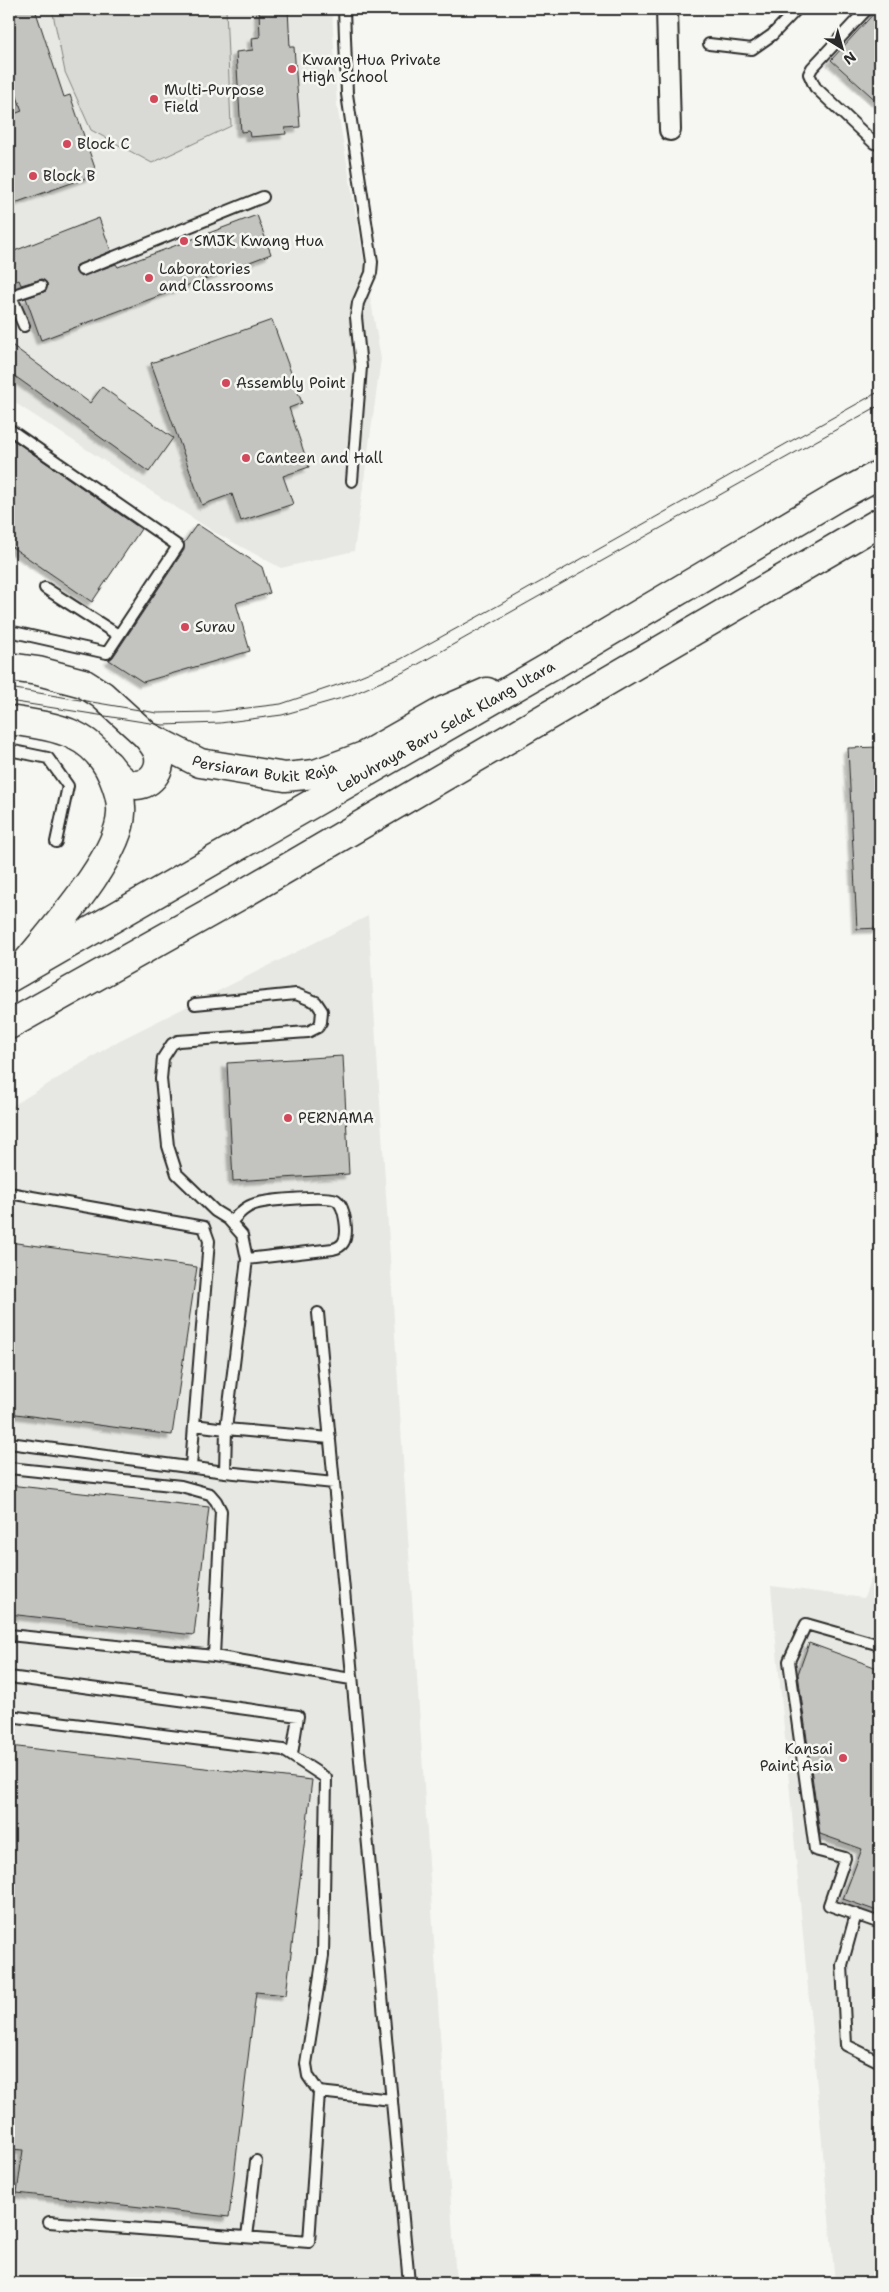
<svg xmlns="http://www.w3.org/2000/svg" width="889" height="2292" font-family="'Shantell Sans',sans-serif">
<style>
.built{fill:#e7e7e3}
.green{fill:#d9d9d5;stroke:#828280}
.building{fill:#c3c3c0;stroke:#2b2b2b;filter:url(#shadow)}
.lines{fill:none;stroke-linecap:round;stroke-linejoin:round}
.lane-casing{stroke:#2b2b2b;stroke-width:14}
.street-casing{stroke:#2b2b2b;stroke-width:24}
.secondary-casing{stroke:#2b2b2b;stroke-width:31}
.highway-casing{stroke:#2b2b2b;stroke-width:31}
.lane{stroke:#f6f6f2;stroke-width:10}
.street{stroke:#f6f6f2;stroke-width:20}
.secondary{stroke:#f6f6f2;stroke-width:28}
.highway{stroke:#f6f6f2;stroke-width:28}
.tram{stroke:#2b2b2b;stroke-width:1}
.poi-dot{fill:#d1495b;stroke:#f6f6f2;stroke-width:2}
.labels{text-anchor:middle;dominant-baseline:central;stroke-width:5;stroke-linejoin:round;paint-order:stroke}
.poi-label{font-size:15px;fill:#2b2b2b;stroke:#f6f6f2;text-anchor:start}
.street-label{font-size:15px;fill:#2b2b2b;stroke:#f6f6f2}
</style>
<defs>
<filter id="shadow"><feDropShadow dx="-4.5" dy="4.5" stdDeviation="1" flood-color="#0004"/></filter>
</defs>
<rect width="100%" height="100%" fill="#f6f6f2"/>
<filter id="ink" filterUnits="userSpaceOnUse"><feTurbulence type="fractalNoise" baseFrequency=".02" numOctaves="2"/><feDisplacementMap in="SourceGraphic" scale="10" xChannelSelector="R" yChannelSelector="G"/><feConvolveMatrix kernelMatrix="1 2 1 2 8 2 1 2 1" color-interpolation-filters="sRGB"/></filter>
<g filter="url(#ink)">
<path class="built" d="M 9,9 L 332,9 L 337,106 L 381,359 L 354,551 L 281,568 L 214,532 L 9,399 Z
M 368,916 L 456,2283 L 9,2283 L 9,1108 L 120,1040 Z
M 880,1554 L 880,2283 L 835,2283 L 771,1586 L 864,1598 Z"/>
<path class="green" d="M 52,9 L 226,9 L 231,126 L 152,163 L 91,130 L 65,72 Z"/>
<path class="building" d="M 9,9 L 35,9 L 64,97 L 70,95 L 97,174 L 9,205 L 9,116 L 22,111 L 9,72 Z
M 259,9 L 288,9 L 290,47 L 294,47 L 300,127 L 285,128 L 286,134 L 250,137 L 249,131 L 241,132 L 236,52 L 253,50 L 252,38 L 260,37 Z
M 878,9 L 880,9 L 880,104 L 831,60 Z
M 257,215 L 271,254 L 41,340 L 26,298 L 46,291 L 47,283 L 42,279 L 21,285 L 19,280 L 9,284 L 9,253 L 99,218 L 111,251 L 77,265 L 76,272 L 81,277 L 116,264 L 118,267 Z
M 272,320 L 302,403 L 289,408 L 309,467 L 283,476 L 293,504 L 241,521 L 232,494 L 202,505 L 151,363 Z
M 9,343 L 90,403 L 102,387 L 173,438 L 149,472 L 9,372 Z
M 9,437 L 141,529 L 92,602 L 9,545 Z
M 197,524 L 262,567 L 270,593 L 236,603 L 250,651 L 143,682 L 109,660 L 113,657 L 184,550 L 184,543 Z
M 880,747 L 880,928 L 857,929 L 848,748 Z
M 343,1056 L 349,1174 L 233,1181 L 227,1063 Z
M 9,1242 L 197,1267 L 172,1435 L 9,1413 Z
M 9,1485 L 209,1507 L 194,1635 L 9,1614 Z
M 809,1643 L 880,1669 L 880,1912 L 843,1899 L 862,1849 L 820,1834 L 798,1674 Z
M 9,1746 L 312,1780 L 286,1995 L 256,1992 L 229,2217 L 17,2193 L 23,2150 L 9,2149 Z"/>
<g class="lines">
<defs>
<path id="lane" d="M 344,9 L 347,94 L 372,262 L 371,273 L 358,303 L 356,317 L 361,367 L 352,481
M 867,9 L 812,68 L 809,74 L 815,87 L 874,143 L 880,144
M 709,44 L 752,49 L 772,35 L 797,9
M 82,270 L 263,197
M 9,295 L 11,296 L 24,326
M 11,296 L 41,286
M 9,429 L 178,546 L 107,653 L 9,631
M 45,588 L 118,635
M 9,750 L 48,758 L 68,786 L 56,842
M 195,1004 L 296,994 L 316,1002 L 322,1011 L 321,1022 L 318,1027 L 308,1032 L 178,1041 L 172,1044 L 163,1058 L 161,1079 L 168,1146 L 177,1174 L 215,1211 L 228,1219 L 242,1235 L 247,1259 L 226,1429 L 330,1438
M 9,1193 L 204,1227 L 209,1241 L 194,1425 L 226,1429 L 225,1472
M 231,1222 C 237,1216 243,1208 252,1205 C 263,1200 326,1195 336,1200 C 345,1206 349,1234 343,1243 C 341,1246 337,1248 333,1249 L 247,1259
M 318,1313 L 409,2283
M 9,1443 L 225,1472 L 334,1483
M 191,1467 L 194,1425
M 9,1468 L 181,1486 L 210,1494 L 216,1501 L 221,1511 L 214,1656
M 9,1635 L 214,1656 L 351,1679
M 880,1645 L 806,1624 L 789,1661 L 815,1850 L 845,1858 L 829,1905 L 880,1923
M 9,1677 L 298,1716 L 292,1754
M 9,1716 L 283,1750 L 326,1778 L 323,1956 L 306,2064 L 308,2076 L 319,2092 L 392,2100
M 856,1914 L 842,1965 L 846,2045 L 880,2062
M 49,2222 L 309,2242 L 319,2092
M 247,2237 L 256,2161"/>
<path id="street" d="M 667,9 L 670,130"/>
<g id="secondary">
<path id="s1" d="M 9,667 L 38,671 L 83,683 L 102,695 L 147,736 L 200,763 L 285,777 L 315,774 L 364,756 L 445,710 L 487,692"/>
<path d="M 9,720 C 54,727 93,730 113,777 C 118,789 122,800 121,813 C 120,858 47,936 19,972"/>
<path d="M 108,764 C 114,772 124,785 136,785 C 152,784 163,768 158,753 C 156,747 151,741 147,736"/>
</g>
<g id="highway">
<path id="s2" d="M 9,978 L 553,665 L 837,497 L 880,474"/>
<path d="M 9,1025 L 241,895 L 880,522"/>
</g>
</defs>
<use href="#lane" class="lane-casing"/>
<use href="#street" class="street-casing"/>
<use href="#secondary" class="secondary-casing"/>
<use href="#highway" class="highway-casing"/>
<use href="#lane" class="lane"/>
<use href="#street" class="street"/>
<use href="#secondary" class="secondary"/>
<use href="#highway" class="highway"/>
<path class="tram" d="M 9,688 L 157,713 L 214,712 L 281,704 L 346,682 L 401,659 L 510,599 L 880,391
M 9,701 L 163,725 L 220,723 L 282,715 L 349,696 L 406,671 L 880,405"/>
</g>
</g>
<g class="poi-dot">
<circle cx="292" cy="69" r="5"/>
<circle cx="154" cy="99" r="5"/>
<circle cx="67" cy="144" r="5"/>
<circle cx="33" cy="176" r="5"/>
<circle cx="184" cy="241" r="5"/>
<circle cx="149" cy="278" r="5"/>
<circle cx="226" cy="383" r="5"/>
<circle cx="246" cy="458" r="5"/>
<circle cx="185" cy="627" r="5"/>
<circle cx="288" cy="1118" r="5"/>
<circle cx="843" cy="1758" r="5"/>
</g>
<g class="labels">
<g class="poi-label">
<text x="302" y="60">Kwang Hua Private<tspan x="302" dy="17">High School</tspan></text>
<text x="164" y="90">Multi-Purpose<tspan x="164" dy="17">Field</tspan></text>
<text x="77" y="144">Block C</text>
<text x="43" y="176">Block B</text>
<text x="194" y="241">SMJK Kwang Hua</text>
<text x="159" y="269">Laboratories<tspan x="159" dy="17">and Classrooms</tspan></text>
<text x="236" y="383">Assembly Point</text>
<text x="256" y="458">Canteen and Hall</text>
<text x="195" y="627">Surau</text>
<text x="298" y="1118">PERNAMA</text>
<text x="833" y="1749" text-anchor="end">Kansai<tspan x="833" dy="17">Paint Asia</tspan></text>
</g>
<g class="street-label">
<text stroke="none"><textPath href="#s2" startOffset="504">Lebuhraya Baru Selat Klang Utara</textPath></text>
<text stroke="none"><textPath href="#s1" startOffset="284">Persiaran Bukit Raja</textPath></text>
</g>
</g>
<rect width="889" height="2292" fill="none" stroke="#f6f6f2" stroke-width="30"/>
<rect x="15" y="15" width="859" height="2262" fill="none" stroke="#2b2b2b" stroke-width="2" filter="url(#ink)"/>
<g transform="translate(842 48) rotate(143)" stroke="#f6f6f2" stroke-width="4" paint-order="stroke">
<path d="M0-4L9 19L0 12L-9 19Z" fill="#2b2b2b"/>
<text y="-8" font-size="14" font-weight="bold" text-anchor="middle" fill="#2b2b2b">N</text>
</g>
</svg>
